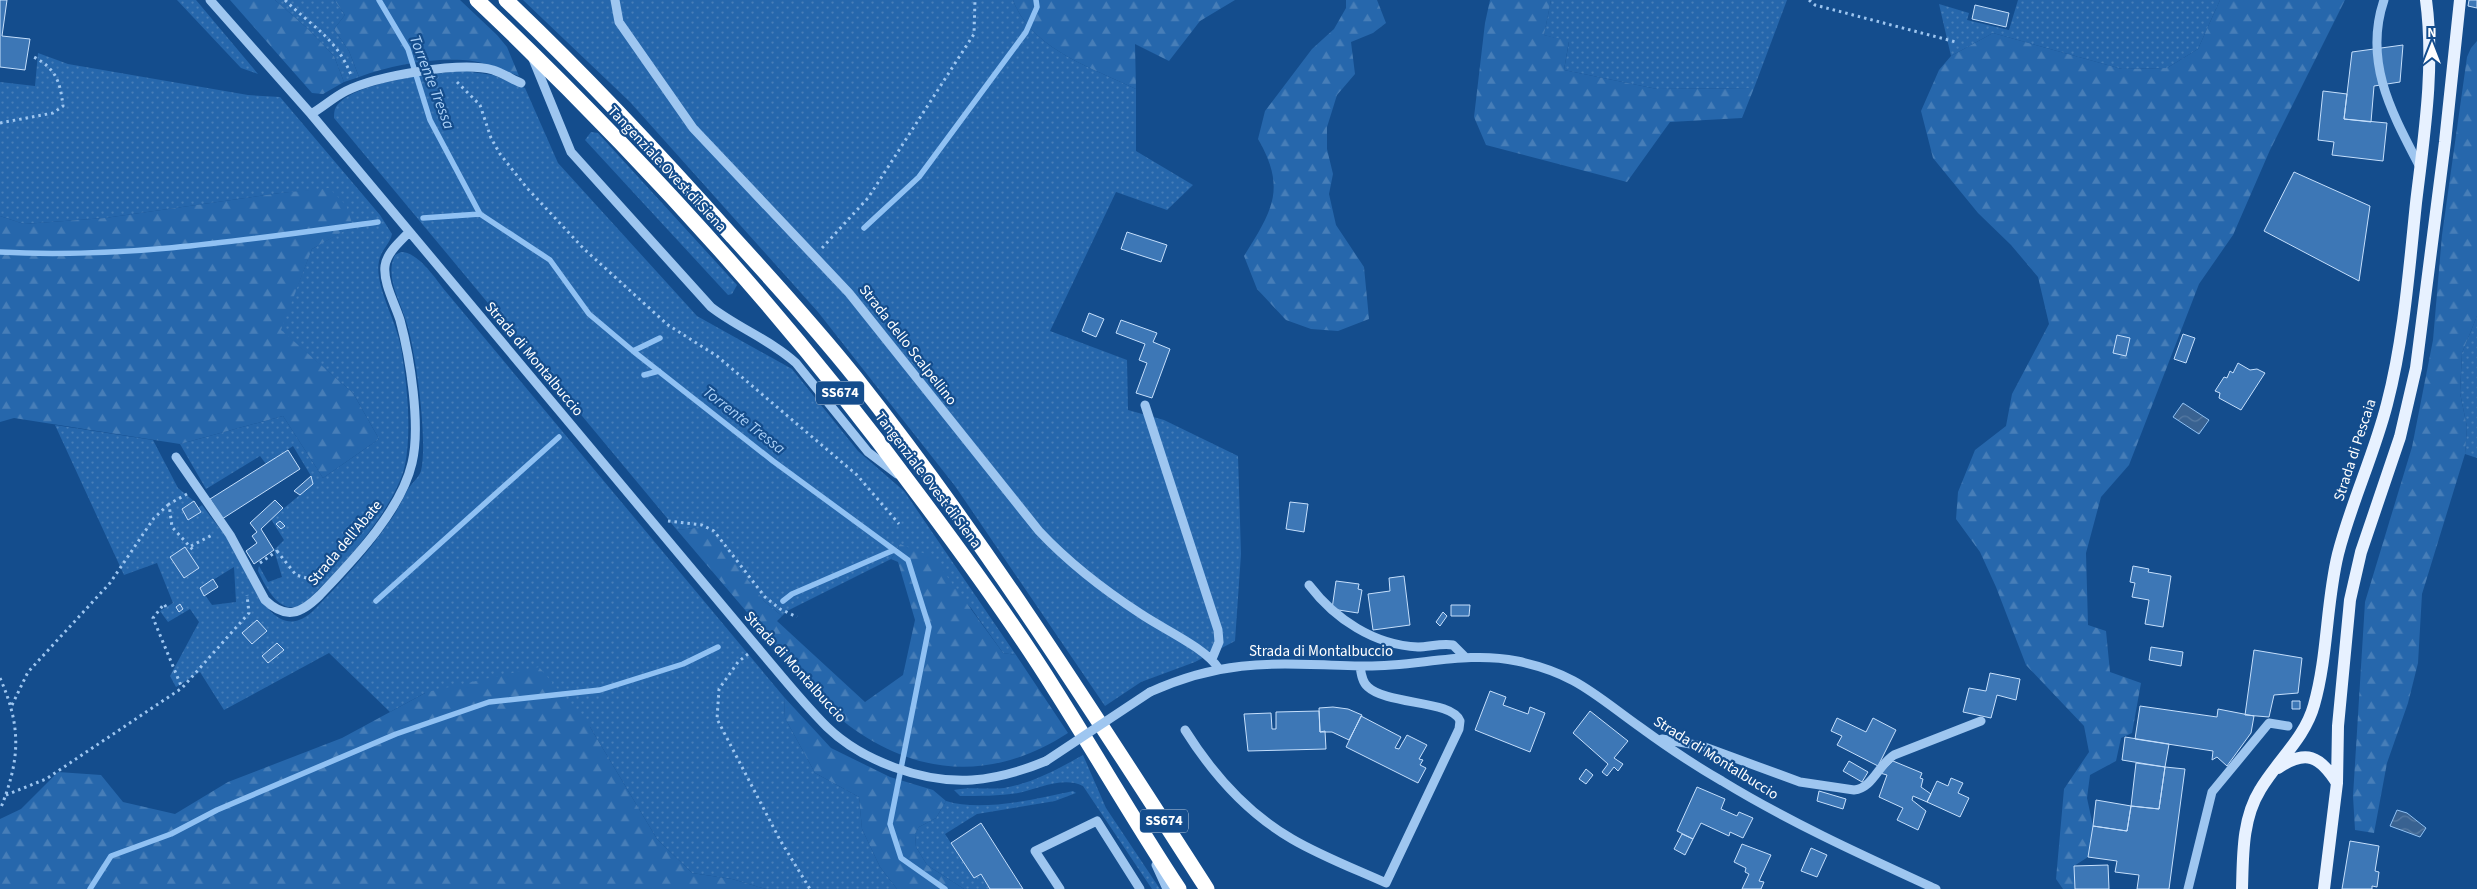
<svg xmlns="http://www.w3.org/2000/svg" width="2477" height="889" font-family="'Source Sans 3',sans-serif">
<style>
.grass{fill:url(#grass-dots);fill-rule:evenodd}
.forest{fill:url(#forest-firs)}
.water{fill:url(#water-waves);stroke:#90c1f3}
.lines{fill:none;stroke-linecap:round;stroke-linejoin:round}
.stream{stroke:#90c1f3;stroke-width:5.5}
.building{fill:#3d77b6;stroke:#c5dffc}
.path{stroke:#9ec6f0;stroke-width:3;stroke-dasharray:2.5 4;stroke-linecap:butt}
.minor{stroke:#9ec6f0;stroke-width:9}
.major{stroke:#e7f1ff;stroke-width:12}
.highway{stroke:#fff;stroke-width:15}
.minor-bridge{stroke:#9ec6f0;stroke-width:9}
.labels{text-anchor:middle;dominant-baseline:central;stroke-width:4.5;stroke-linejoin:round;paint-order:stroke}
.shield{fill:#144d8d;stroke:#b8cadd;stroke-width:1}
.shield-label{font-size:14px;font-weight:bold;fill:#fff}
.street-label{font-size:15px;fill:#fff;stroke:#144d8d}
.water-label{font-size:16px;font-style:italic;fill:#aad0f7;stroke:#144d8d}
</style>
<defs>
<pattern id="grass-dots" width="8" height="8" patternUnits="userSpaceOnUse" patternTransform="scale(1.25)"><rect width="8" height="8" fill="#2667ac"/><path d="M2 2h.1M6 6h.1" fill="none" stroke="#477eb8" stroke-width="1.8" stroke-linecap="round"/></pattern>
<pattern id="forest-firs" width="22" height="20" patternUnits="userSpaceOnUse" patternTransform="scale(1.25)"><rect width="22" height="20" fill="#2667ac"/><path d="M5 1l3.5 6h-7zM16 11l3.5 6h-7z" fill="#477eb8"/></pattern>
<pattern id="water-waves" width="16" height="10" patternUnits="userSpaceOnUse" patternTransform="scale(1.25)"><rect width="16" height="10" fill="#396291"/><path d="M0 5q4-4 8 0t8 0" fill="none" stroke="#577aa2"/></pattern>
</defs>
<rect width="100%" height="100%" fill="#144d8d"/>
<path class="grass" d="M 177,0 L 196,0 L 258,74 L 241,68 Z
M 275,0 L 334,0 L 345,15 L 334,29 L 349,51 L 359,77 L 344,82 L 334,56 L 308,29 Z
M 523,0 L 1013,0 C 1031,49 1092,68 1136,89 L 1136,151 L 1193,185 L 1167,210 L 1116,192 L 1050,331 L 1127,360 L 1128,410 L 1164,420 L 1238,456 L 1241,554 L 1235,641 L 1195,662 L 1141,682 L 1105,706 L 955,486 L 818,312 L 630,102 Z
M 1551,0 L 1787,0 L 1754,88 L 1657,89 L 1564,70 L 1569,42 L 1544,35 Z
M 2018,0 L 2220,0 L 2198,49 L 2167,68 L 2122,69 L 1993,33 L 1951,56 L 1939,4 L 1969,13 L 1967,20 L 2009,30 Z
M 38,53 L 68,64 L 248,95 L 280,97 L 380,215 L 392,234 C 390,244 381,250 379,261 C 374,286 397,321 401,348 C 407,383 412,430 405,465 C 396,507 341,569 309,599 C 283,623 267,589 258,571 L 259,566 L 268,582 L 282,577 L 274,550 L 284,540 L 271,519 L 313,484 L 311,476 L 293,446 L 266,464 L 260,456 L 206,489 L 180,444 L 283,416 L 323,478 L 379,439 L 353,393 L 280,330 L 312,249 L 352,226 L 329,189 L 280,193 L 105,218 L 24,224 L 0,216 L 0,82 L 35,86 Z
M 464,71 L 493,75 L 525,88 L 558,163 L 697,316 L 792,369 L 858,451 L 904,491 L 1016,655 L 1003,653 L 971,608 L 900,544 L 891,559 L 787,611 L 782,616 L 764,601 L 695,528 L 677,530 L 334,118 C 334,115 334,110 336,107 C 352,82 435,73 464,71 Z
M 591,132 L 598,133 L 737,285 L 732,294 L 728,295 L 585,140 Z
M 401,252 C 419,252 436,280 447,293 L 784,697 L 785,718 L 815,773 L 859,797 L 862,829 L 880,867 L 897,889 L 766,889 L 732,879 L 692,873 L 657,839 L 590,727 L 425,693 L 390,712 L 329,653 L 224,710 L 200,672 L 176,687 L 170,676 L 199,622 L 190,609 L 168,622 L 160,611 L 173,603 L 157,563 L 124,575 L 55,425 L 153,440 L 178,488 L 194,501 L 182,509 L 188,520 L 201,512 L 198,508 L 202,505 C 211,518 221,529 230,542 C 247,568 272,653 315,609 C 341,582 368,553 389,522 C 397,512 402,500 408,489 C 412,483 419,477 421,471 C 428,441 416,354 407,324 C 401,302 384,277 395,255 ZM 185,547 L 199,568 L 184,578 L 170,558 ZM 234,567 L 236,602 L 212,605 L 200,588 ZM 257,621 L 267,632 L 252,644 L 243,633 Z
M 2477,316 L 2477,458 L 2465,454 L 2467,427 L 2460,393 L 2462,353 Z
M 1083,755 L 1106,808 L 1160,889 L 1152,889 L 1083,786 C 1063,776 1038,789 1018,793 C 999,796 979,796 960,796 L 954,790 C 970,786 988,790 1004,788 C 1033,783 1058,769 1083,755 Z
M 1073,791 L 1076,793 L 1055,801 L 977,814 L 945,834 L 974,878 L 981,874 L 990,889 L 964,889 L 927,865 L 916,847 L 915,834 L 919,827 L 936,818 L 946,801 C 981,812 1037,799 1073,791 Z"/>
<path class="forest" d="M 230,0 L 275,0 L 308,29 L 334,56 L 344,82 L 323,94 L 312,93 Z
M 334,0 L 460,0 L 497,35 L 507,47 L 519,76 C 501,69 483,61 463,60 C 430,58 390,65 359,77 L 349,51 L 334,29 L 345,15 Z
M 1013,0 L 1235,0 L 1200,21 L 1169,61 L 1135,44 L 1136,89 C 1092,68 1031,49 1013,0 Z
M 1346,0 L 1377,0 L 1386,23 L 1373,33 L 1351,42 L 1355,74 L 1337,95 L 1327,127 L 1327,149 L 1333,174 L 1329,194 L 1336,225 L 1364,267 L 1369,319 L 1338,331 L 1311,329 L 1286,320 L 1257,289 L 1244,256 C 1272,211 1287,189 1258,139 L 1265,111 L 1312,49 L 1334,29 L 1346,8 Z
M 1490,0 L 1551,0 L 1544,35 L 1569,41 L 1564,70 L 1657,89 L 1754,88 L 1742,118 L 1670,122 L 1627,182 L 1486,145 L 1474,117 L 1485,23 Z
M 2220,0 L 2345,0 L 2270,150 L 2233,235 L 2199,284 L 2129,465 L 2101,497 L 2086,553 L 2088,625 L 2106,631 L 2110,672 L 2141,683 L 2132,733 L 2121,738 L 2116,761 L 2090,775 L 2087,798 L 2093,826 L 2088,857 L 2074,866 L 2075,889 L 2063,889 L 2056,879 L 2064,789 L 2089,752 L 2084,726 L 2026,665 L 1996,587 L 1980,552 L 1956,519 L 1958,492 L 1975,450 L 2006,426 L 2012,394 L 2049,324 L 2038,277 L 2011,245 L 1978,213 L 1933,158 L 1921,111 L 1939,70 L 1951,56 L 1993,33 L 2122,69 L 2167,68 L 2198,49 Z
M 2477,41 L 2477,316 L 2462,353 L 2460,393 L 2467,427 L 2465,454 L 2422,594 L 2418,663 L 2408,703 L 2387,763 L 2374,833 L 2355,830 L 2353,796 L 2365,602 L 2412,447 L 2433,340 L 2442,235 L 2467,57 L 2471,48 Z
M 329,188 L 346,205 L 353,226 L 312,249 L 281,330 L 353,393 L 379,439 L 323,478 L 283,416 L 180,444 L 14,418 L 0,422 L 0,216 L 24,224 L 105,218 L 280,193 Z
M 695,528 L 712,533 L 764,601 L 782,616 L 777,621 L 865,702 L 903,675 L 915,620 L 898,562 L 891,559 L 900,544 L 933,557 L 1003,653 L 1016,655 L 1068,733 C 985,787 902,774 830,710 L 677,530 Z
M 539,667 L 590,727 L 657,839 L 692,873 L 732,879 L 766,889 L 0,889 L 0,819 L 21,809 L 58,772 L 101,775 L 123,802 L 175,814 L 228,782 L 342,738 L 427,692 Z
M 784,697 L 831,748 L 890,777 L 933,790 L 946,801 L 936,818 L 919,827 L 915,834 L 916,847 L 927,865 L 964,889 L 897,889 L 880,867 L 862,829 L 859,797 L 815,773 L 785,718 Z"/>
<path class="water" d="M 2183,403 L 2209,420 L 2199,434 L 2173,417 Z
M 2397,810 L 2407,813 L 2426,828 L 2420,837 L 2390,826 Z"/>
<g class="lines">
<path class="stream" d="M 379,0 L 408,49 L 430,120 L 480,214 L 550,260 L 589,314 L 633,351 L 773,461 L 908,560 L 929,627 L 890,824 L 901,858 L 945,889
M 423,218 L 480,214
M 864,228 L 919,177 L 1026,32 L 1037,7 L 1036,0
M 0,252 C 126,259 253,239 378,222
M 633,351 L 660,338
M 644,375 L 659,371
M 376,601 L 559,437
M 783,601 L 792,594 L 894,550
M 90,889 L 111,856 L 171,834 L 217,810 L 396,734 L 489,702 L 600,690 L 683,664 L 718,647"/>
</g>
<path class="building" d="M 0,0 L 7,0 L 2,36 L 30,39 L 25,70 L 0,67 Z
M 2469,0 L 2477,0 L 2477,8 L 2468,6 Z
M 1975,5 L 2009,13 L 2006,27 L 1972,19 Z
M 2403,45 L 2400,82 L 2374,86 L 2371,122 L 2344,119 L 2352,52 Z
M 2323,91 L 2347,94 L 2344,119 L 2387,123 L 2383,161 L 2332,155 L 2334,142 L 2318,140 Z
M 2294,172 L 2370,206 L 2359,281 L 2264,231 Z
M 1127,232 L 1167,245 L 1161,262 L 1121,249 Z
M 1089,313 L 1104,319 L 1096,337 L 1082,331 Z
M 1121,320 L 1157,333 L 1153,342 L 1170,349 L 1152,398 L 1136,393 L 1147,363 L 1139,360 L 1145,344 L 1116,333 Z
M 2183,334 L 2195,338 L 2186,363 L 2174,359 Z
M 2117,335 L 2130,338 L 2126,356 L 2113,353 Z
M 2238,363 L 2250,370 L 2257,369 L 2265,373 L 2241,410 L 2219,398 L 2220,393 L 2215,391 L 2224,377 L 2227,378 L 2230,371 L 2233,373 Z
M 288,450 L 300,469 L 222,519 L 210,499 Z
M 311,476 L 313,484 L 300,495 L 294,491 Z
M 275,500 L 283,508 L 261,529 L 274,550 L 254,564 L 246,551 L 257,543 L 252,536 L 257,532 L 250,523 Z
M 194,501 L 201,512 L 188,520 L 182,509 Z
M 1290,502 L 1308,504 L 1304,532 L 1286,529 Z
M 280,521 L 285,526 L 281,529 L 276,524 Z
M 185,547 L 199,568 L 184,578 L 170,557 Z
M 2133,566 L 2149,569 L 2148,572 L 2171,576 L 2163,627 L 2145,624 L 2149,600 L 2132,597 L 2135,583 L 2130,582 Z
M 1404,576 L 1410,625 L 1373,630 L 1368,594 L 1390,591 L 1389,578 Z
M 213,579 L 218,587 L 204,596 L 200,588 Z
M 1336,581 L 1359,584 L 1358,589 L 1362,590 L 1358,613 L 1332,609 Z
M 180,604 L 183,609 L 179,612 L 176,607 Z
M 1451,605 L 1470,605 L 1469,616 L 1451,616 Z
M 1443,612 L 1447,616 L 1440,626 L 1436,622 Z
M 257,620 L 267,631 L 252,644 L 242,633 Z
M 277,643 L 284,650 L 268,663 L 262,656 Z
M 2151,647 L 2183,652 L 2181,666 L 2149,660 Z
M 2254,650 L 2302,658 L 2298,693 L 2274,695 L 2269,717 L 2245,715 Z
M 1990,673 L 2020,679 L 2016,700 L 1997,695 L 1991,718 L 1963,712 L 1969,688 L 1986,691 Z
M 1490,691 L 1506,697 L 1503,705 L 1528,714 L 1530,707 L 1545,713 L 1530,752 L 1475,730 Z
M 2292,701 L 2300,701 L 2300,709 L 2292,709 Z
M 2140,706 L 2217,717 L 2218,709 L 2254,716 L 2251,733 L 2227,766 L 2217,757 L 2212,760 L 2213,751 L 2135,739 Z
M 1333,707 L 1348,709 L 1362,715 L 1349,740 L 1332,732 L 1320,732 L 1319,708 Z
M 1319,711 L 1320,732 L 1325,731 L 1326,749 L 1248,751 L 1244,714 L 1271,713 L 1272,729 L 1276,729 L 1276,712 Z
M 1590,711 L 1628,741 L 1614,758 L 1623,764 L 1618,771 L 1614,767 L 1607,776 L 1602,772 L 1608,764 L 1573,733 Z
M 1361,716 L 1401,737 L 1395,748 L 1399,749 L 1407,735 L 1427,745 L 1419,759 L 1423,760 L 1420,765 L 1426,768 L 1418,783 L 1346,747 Z
M 1837,718 L 1866,732 L 1873,718 L 1896,730 L 1878,766 L 1837,745 L 1842,736 L 1831,731 Z
M 2125,737 L 2169,744 L 2165,767 L 2122,760 Z
M 1849,761 L 1868,772 L 1862,782 L 1843,771 Z
M 1893,761 L 1922,773 L 1920,778 L 1923,779 L 1921,787 L 1931,794 L 1927,802 L 1913,796 L 1912,800 L 1926,811 L 1918,830 L 1897,820 L 1903,808 L 1879,797 L 1887,775 L 1880,773 Z
M 2136,763 L 2165,767 L 2159,809 L 2131,806 Z
M 2165,767 L 2185,769 L 2169,889 L 2137,889 L 2139,875 L 2115,872 L 2117,861 L 2088,857 L 2093,826 L 2127,831 L 2131,806 L 2159,809 Z
M 1586,769 L 1593,775 L 1586,784 L 1579,779 Z
M 1951,778 L 1963,783 L 1958,793 L 1969,798 L 1960,817 L 1927,802 L 1937,781 L 1948,786 Z
M 1697,787 L 1725,799 L 1721,809 L 1737,816 L 1739,812 L 1753,818 L 1743,838 L 1730,832 L 1729,836 L 1701,823 L 1693,839 L 1677,831 Z
M 1819,791 L 1846,799 L 1843,809 L 1817,801 Z
M 2096,800 L 2131,806 L 2127,831 L 2093,826 Z
M 981,823 L 1023,889 L 990,889 L 981,874 L 974,878 L 951,843 Z
M 1682,834 L 1693,839 L 1685,855 L 1674,849 Z
M 2350,841 L 2379,846 L 2375,871 L 2379,872 L 2377,887 L 2372,886 L 2372,889 L 2342,889 Z
M 1742,844 L 1771,855 L 1759,881 L 1764,882 L 1761,889 L 1742,889 L 1749,874 L 1745,872 L 1746,868 L 1734,862 Z
M 1811,848 L 1827,855 L 1817,877 L 1801,871 Z
M 2108,865 L 2109,889 L 2075,889 L 2074,866 Z"/>
<g class="lines">
<path class="path" d="M 285,0 C 312,27 336,37 351,75
M 1809,0 L 1815,5 L 1956,42
M 457,82 L 480,105 L 491,138 L 500,154 L 527,188 L 584,249 L 668,325 L 717,356 L 857,475 L 899,524
M 0,123 L 53,113 L 63,106 C 60,81 56,69 34,57
M 822,248 L 868,198 L 974,34 L 975,0
M 187,494 L 169,504 L 172,527 L 193,550
M 668,521 L 702,525 L 714,531 L 765,597 L 780,609 L 797,617
M 191,546 L 214,534
M 277,551 L 296,575 L 317,581
M 260,563 L 277,551 L 276,548
M 166,607 L 164,604 L 153,618 L 182,688
M 748,654 L 738,662 L 719,689 L 717,719 L 780,840 L 810,889
M 0,678 C 22,728 20,760 0,810
M 12,705 L 28,672 L 110,583 L 154,518 L 169,504
M 6,795 L 46,779 L 182,688 L 249,613 L 247,595"/>
<path class="minor" d="M 210,0 L 311,114 L 757,647 C 780,674 802,702 827,727 C 862,761 923,783 972,780 C 998,778 1022,771 1046,761
M 615,0 L 619,22 L 693,128 L 849,293 L 1039,531 C 1069,563 1104,590 1141,614 C 1163,629 1206,648 1219,669
M 2384,0 C 2363,62 2392,113 2420,167
M 533,59 L 571,152 L 711,307 C 738,328 771,340 796,363 L 868,452 L 897,474
M 311,114 C 323,107 334,97 346,91 C 376,76 461,61 493,70 C 502,73 512,79 521,83
M 1145,405 L 1218,630 L 1219,642 L 1212,659
M 176,457 L 230,535 L 265,600 C 286,620 301,614 320,595 C 353,560 401,511 412,463 C 421,426 410,357 400,320 C 395,304 383,283 385,266 C 387,252 400,242 409,232
M 1309,585 C 1335,619 1374,645 1418,647 C 1429,647 1441,643 1453,645 L 1465,657
M 1150,692 C 1227,657 1279,664 1360,666 C 1413,668 1465,650 1517,661 C 1575,673 1595,695 1640,727 C 1666,746 1694,765 1722,781 C 1791,823 1864,856 1936,889
M 1185,730 C 1212,773 1247,813 1292,839 C 1321,856 1355,869 1386,883 L 1459,729 L 1460,721 C 1453,700 1387,705 1368,687 C 1362,682 1361,673 1360,666
M 1662,739 L 1702,746 L 1800,782 L 1854,790 C 1873,788 1878,765 1894,755 L 1981,721
M 1156,865 L 1167,889
M 1060,889 L 1035,851 L 1097,821 L 1140,889
M 2188,889 L 2212,792 L 2269,723 L 2288,726"/>
<path class="major" d="M 2278,768 C 2306,749 2320,756 2337,783
M 2242,889 C 2243,856 2242,819 2260,790 C 2277,761 2305,738 2314,705 C 2328,656 2326,603 2338,554 C 2351,503 2374,455 2387,404 C 2404,339 2409,270 2416,203 C 2424,136 2435,67 2426,0
M 2324,889 L 2337,783 L 2338,726 L 2350,600 L 2361,552 L 2400,437 L 2416,368 L 2445,142 L 2460,0"/>
<path class="highway" d="M 477,0 C 633,148 786,315 914,489 C 963,554 1012,621 1055,690 C 1097,756 1136,824 1179,889
M 506,0 C 585,75 659,154 731,235 C 773,281 816,328 855,377 C 984,540 1095,715 1207,889"/>
<path class="minor-bridge" d="M 1046,761 L 1150,692"/>
</g>
<g class="labels">
<g class="shield">
<rect x="816" y="381.5" width="48" height="23" rx="4"/>
<rect x="1140" y="809.5" width="48" height="23" rx="4"/>
</g>
<g class="shield-label">
<text x="840" y="393">SS674</text>
<text x="1164" y="821">SS674</text>
</g>
<g class="street-label">
<text transform="translate(667 169) rotate(47)">Tangenziale Ovest di Siena</text>
<text transform="translate(908 345) rotate(52)">Strada dello Scalpellino</text>
<text transform="translate(534 359) rotate(50)">Strada di Montalbuccio</text>
<text transform="translate(2355 450) rotate(-72)">Strada di Pescaia</text>
<text transform="translate(928 480) rotate(53)">Tangenziale Ovest di Siena</text>
<text transform="translate(345 543) rotate(-50)">Strada dell'Abate</text>
<text x="1321" y="651">Strada di Montalbuccio</text>
<text transform="translate(795 667) rotate(48)">Strada di Montalbuccio</text>
<text transform="translate(1716 758) rotate(32)">Strada di Montalbuccio</text>
</g>
<g class="water-label">
<text transform="translate(432 82) rotate(69)">Torrente Tressa</text>
<text transform="translate(744 420) rotate(38)">Torrente Tressa</text>
</g>
</g>
<g transform="translate(2432 45)" stroke="#144d8d" stroke-width="4" paint-order="stroke">
<path d="M0-4L9 19L0 12L-9 19Z" fill="#ffffff"/>
<text y="-8" font-size="14" font-weight="bold" text-anchor="middle" fill="#ffffff">N</text>
</g>
</svg>
